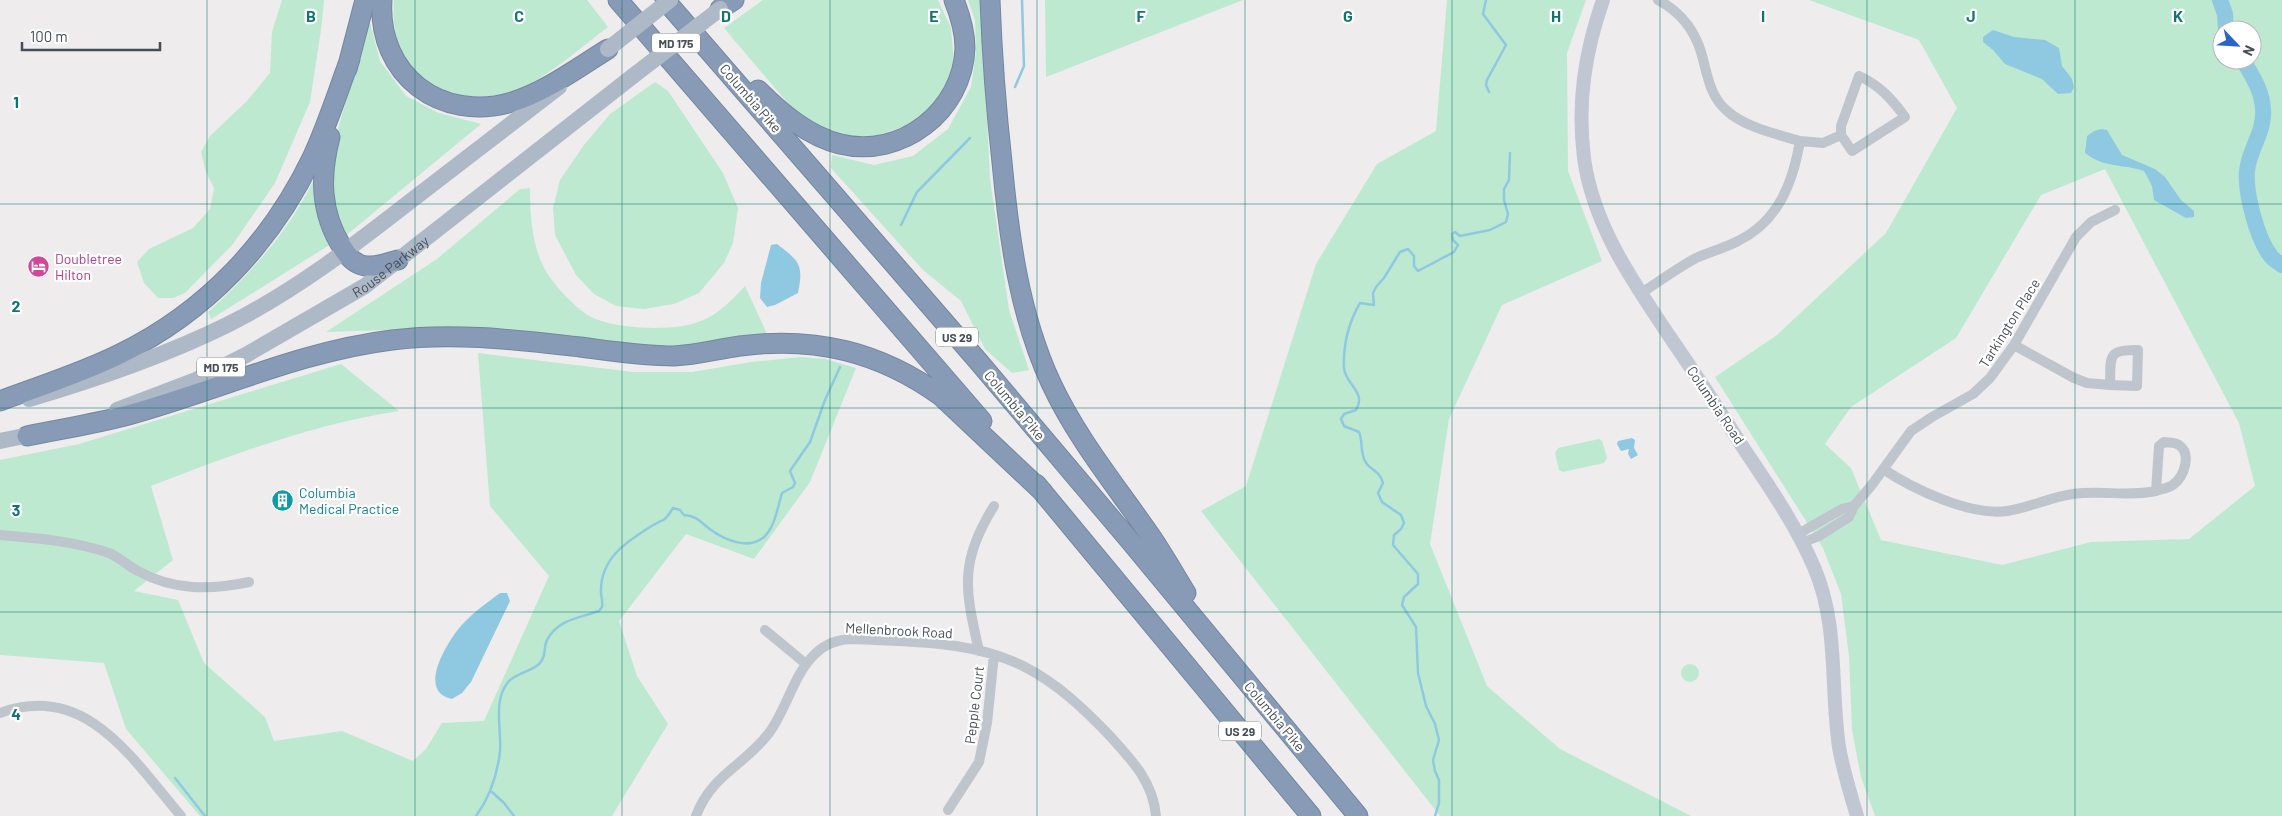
<svg xmlns="http://www.w3.org/2000/svg" width="2282" height="816" font-family="Barlow,sans-serif">
<style>
.green{fill:#bde9d1;fill-rule:evenodd}
.water{fill:#8fc9e1}
.lines{fill:none;stroke-linecap:round;stroke-linejoin:round}
.stream{stroke:#8fc9e1;stroke-width:2.5}
.river{stroke:#8fc9e1;stroke-width:16}
.highway-casing{stroke:#7386a2;stroke-width:21}
.street{stroke:#bec5cd;stroke-width:10}
.secondary{stroke:#c0c7d3;stroke-width:14}
.primary{stroke:#aeb9c8;stroke-width:16}
.highway{stroke:#889bb6;stroke-width:19}
.primary-bridge{stroke:#aeb9c8;stroke-width:16}
.grid{fill:none;stroke:#0f766e;stroke-width:1;stroke-opacity:0.55}
.labels{text-anchor:middle;dominant-baseline:central;stroke-width:4.5;stroke-linejoin:round;paint-order:stroke}
.shield{fill:#fff;stroke:#7e8389;stroke-width:1}
.shield-label{font-size:12px;font-weight:bold;fill:#464e57}
.street-label{font-size:14px;fill:#464e57;stroke:#fff}
.hotel-label{font-size:14px;fill:#b23c85;stroke:#fff;text-anchor:start}
.culture-label{font-size:14px;fill:#0d838f;stroke:#fff;text-anchor:start}
.grid-label{font-size:16px;text-anchor:middle;font-weight:bold;fill:#0f766e;stroke:#fff;stroke-width:4.5;stroke-linejoin:round;paint-order:stroke}
</style>
<rect width="100%" height="100%" fill="#eeecec"/>
<path class="green" d="M 282,0 L 324,0 L 321,30 L 310,102 L 275,183 L 233,244 L 185,293 L 173,298 L 158,298 L 144,283 L 137,262 L 149,249 L 193,228 L 210,209 L 214,188 L 206,172 L 201,152 L 210,136 L 247,101 L 270,73 L 272,32 Z
M 394,0 L 587,0 L 608,27 C 581,47 554,72 524,87 C 491,103 439,100 413,72 C 396,55 392,22 394,0 Z
M 763,0 L 938,0 L 951,28 L 954,63 L 947,87 L 929,113 L 905,126 L 873,137 L 838,135 L 809,124 L 791,107 L 724,28 Z
M 968,0 L 981,0 L 990,179 L 1009,310 L 1029,370 L 1012,373 L 985,349 L 961,301 L 923,270 L 831,168 L 832,155 L 874,165 L 913,156 L 948,129 L 971,87 L 976,52 L 975,20 Z
M 1045,0 L 1243,0 L 1046,77 Z
M 1447,0 L 1586,0 L 1567,53 L 1568,171 L 1602,261 L 1502,305 L 1449,419 L 1430,544 L 1487,686 L 1560,749 L 1691,816 L 1440,816 L 1201,511 L 1246,486 L 1316,264 L 1377,164 L 1436,131 Z
M 1809,0 L 2282,0 L 2282,816 L 1875,816 L 1861,777 L 1852,730 L 1849,656 L 1841,594 L 1823,548 L 1715,377 L 1777,335 L 1886,233 L 1957,108 L 1919,40 ZM 2222,30 L 2252,30 L 2252,60 L 2222,60 ZM 2105,169 L 2239,423 L 2255,486 L 2189,539 L 2091,542 L 2002,565 L 1881,540 L 1851,468 L 1825,444 L 1851,407 L 1956,338 L 2041,195 Z
M 369,19 L 380,61 L 406,96 L 439,113 L 481,124 L 343,238 L 327,180 L 336,136 Z
M 655,82 L 668,91 L 723,173 L 738,208 L 733,243 L 724,263 L 699,293 L 674,304 L 644,309 L 616,306 L 594,294 L 576,275 L 555,235 L 553,208 L 560,180 L 584,145 L 610,114 Z
M 318,171 C 318,198 317,219 331,244 L 211,319 L 208,312 C 253,272 293,226 318,171 Z
M 530,188 C 530,216 532,249 547,273 C 556,287 573,305 586,314 C 609,330 676,332 701,321 C 719,314 733,299 745,286 L 768,336 L 673,347 L 639,346 L 501,329 L 445,328 L 326,332 L 437,259 L 520,189 Z
M 478,353 L 633,372 L 692,372 L 751,362 L 801,357 L 825,359 L 856,368 L 810,482 L 754,559 L 686,534 L 619,621 L 637,676 L 668,724 L 612,816 L 200,816 L 126,729 L 104,663 L 0,655 L 0,460 L 79,444 L 341,364 L 399,411 C 314,424 231,455 151,486 L 173,560 L 134,591 L 178,600 L 204,663 L 265,717 L 274,741 L 342,731 L 413,761 L 426,749 L 442,723 L 484,721 L 549,576 L 490,506 Z
M 1599,439 L 1602,441 L 1607,458 L 1604,463 L 1563,472 L 1559,470 L 1555,453 L 1558,448 Z
M1681 673a9 9 0 1 1 18 0a9 9 0 1 1-18 0Z"/>
<path class="water" d="M 1993,30 L 2014,37 L 2045,40 L 2059,48 L 2062,66 L 2072,79 L 2074,87 L 2071,93 L 2058,94 L 2042,79 L 2005,64 L 1993,50 L 1983,42 L 1983,37 Z
M 2101,129 L 2107,130 L 2122,155 L 2155,169 L 2165,177 L 2181,200 L 2194,211 L 2194,217 L 2186,218 L 2154,200 L 2152,186 L 2144,171 C 2123,164 2104,168 2085,153 L 2087,136 L 2094,131 Z
M 777,244 C 799,261 804,264 798,293 L 775,305 L 767,307 L 760,298 L 761,283 L 771,245 Z
M 1632,438 L 1635,440 L 1634,448 L 1638,455 L 1631,459 L 1628,454 L 1629,449 L 1621,451 L 1617,444 L 1618,441 Z
M 500,593 L 507,593 L 510,601 L 471,682 L 462,693 L 452,699 C 419,692 443,650 456,632 C 467,617 485,604 500,593 Z"/>
<g class="lines">
<path class="stream" d="M 1486,0 L 1483,14 L 1506,45 L 1487,80 L 1486,85 L 1489,92
M 1015,87 L 1024,66 L 1022,0
M 901,225 L 917,192 L 970,138
M 175,778 L 205,816
M 492,792 L 504,803 L 514,816
M 476,816 C 490,797 497,776 500,752 C 502,730 492,700 509,681 C 517,673 530,672 539,664 C 547,656 543,648 547,640 C 558,619 580,618 599,611 L 602,607 C 603,601 601,597 601,592 C 600,559 626,542 650,527 C 664,518 663,524 673,508 L 680,510 L 684,515 C 698,516 701,523 711,530 C 725,540 750,551 765,536 C 775,526 778,506 782,493 L 793,487 L 795,483 L 790,471 L 810,442 L 825,400 L 840,367
M 1435,816 L 1439,803 L 1439,780 L 1435,771 L 1433,760 L 1439,740 L 1435,724 L 1426,706 L 1418,673 L 1416,627 L 1402,605 L 1404,597 L 1418,584 L 1418,574 L 1393,545 L 1394,535 L 1401,529 L 1404,523 L 1401,515 L 1382,502 L 1378,493 L 1383,483 C 1379,469 1370,471 1365,461 C 1360,452 1363,441 1359,432 L 1344,426 L 1341,419 L 1344,414 L 1356,410 C 1367,392 1345,384 1344,368 C 1343,345 1349,322 1360,303 L 1374,305 L 1373,293 L 1376,287 L 1384,278 L 1400,252 L 1408,249 L 1414,256 L 1414,266 L 1418,271 L 1454,252 L 1458,245 L 1453,240 L 1452,234 L 1455,232 L 1460,236 L 1490,230 L 1506,222 L 1508,214 L 1504,200 L 1504,189 L 1509,180 L 1510,153"/>
<path class="river" d="M 2220,0 L 2225,14 L 2226,30
M 2243,60 C 2252,76 2262,90 2263,109 C 2265,132 2249,149 2247,171 C 2245,193 2257,238 2270,255 C 2272,259 2278,262 2282,265"/>
<defs>
<path id="highway" d="M 382,0 C 377,75 441,123 512,102 C 545,92 579,67 608,49
M 618,0 L 982,421
M 665,0 L 978,361 L 1131,542 L 1358,816
M 990,0 C 992,54 996,108 1002,162 C 1009,237 1019,314 1051,383 C 1077,439 1117,487 1152,538 C 1164,556 1175,575 1186,593
M 720,9 L 734,0
M 347,69 L 365,0
M 758,90 C 781,113 808,136 840,144 C 901,159 963,111 965,48 C 965,31 960,15 954,0
M 330,137 C 320,176 320,212 342,247 C 348,257 356,266 368,266 C 378,267 389,262 398,260
M 0,401 C 40,386 82,373 120,354 C 206,312 271,243 312,158 C 327,126 338,91 350,59
M 27,436 C 60,429 95,424 128,415 C 216,391 301,351 392,340 C 455,332 517,340 580,347 C 611,351 643,356 674,356 C 697,355 718,349 740,346 C 815,336 880,352 941,396 L 1043,492
M 1036,484 L 1311,816"/>
</defs>
<use href="#highway" class="highway-casing"/>
<path class="street" d="M 1800,141 L 1823,143 L 1841,135 L 1841,126 L 1859,76 C 1879,85 1891,98 1905,117 L 1852,151 L 1841,135
M 1641,293 C 1659,282 1677,268 1696,258 C 1709,252 1725,248 1738,241 C 1779,221 1793,182 1800,141 C 1776,134 1744,127 1726,110 C 1709,95 1707,72 1701,52 C 1694,29 1679,11 1658,0
M 2014,345 L 2074,378 L 2087,383 L 2110,385 C 2111,358 2106,349 2138,350 L 2137,386 L 2110,385
M 1883,469 C 1913,489 1970,516 2007,511 C 2029,508 2050,497 2073,494 C 2101,490 2129,497 2156,491 L 2159,446 L 2164,442 C 2169,443 2175,442 2179,445 C 2192,454 2184,476 2174,484 C 2169,488 2162,489 2156,491
M 1798,534 L 1842,509 L 1854,506
M 0,535 C 36,538 75,541 109,553 C 119,557 128,566 138,571 C 174,591 211,590 249,582
M 1802,543 L 1819,536 L 1849,517 L 1854,506 L 1871,486 L 1911,431 L 1932,417 L 1973,394 L 1990,378 L 2014,345 L 2076,237 L 2091,222 L 2115,210
M 765,630 L 806,664
M 979,651 C 965,589 959,563 994,506
M 0,713 C 86,681 133,760 181,816
M 948,810 L 979,762 L 987,723 L 994,655
M 696,816 C 711,775 745,765 769,733 C 787,709 793,675 815,654 C 826,643 839,639 854,639 C 910,642 973,640 1025,667 C 1058,684 1084,709 1110,736 C 1132,760 1153,782 1156,816"/>
<path class="secondary" d="M 1603,0 C 1585,52 1577,102 1584,158 C 1593,225 1633,282 1670,337 C 1696,375 1721,413 1746,452 C 1771,489 1796,526 1814,567 C 1839,625 1830,686 1839,747 C 1843,770 1850,793 1857,816"/>
<g class="primary">
<path d="M 29,399 C 97,379 164,356 227,325 C 295,291 353,246 412,200 C 461,162 510,125 559,87"/>
<path id="s1" d="M 117,410 L 196,380 L 246,355 L 365,286 L 633,76"/>
<path d="M 0,441 L 39,433"/>
</g>
<use href="#highway" class="highway"/>
<path class="primary-bridge" d="M 608,49 L 670,0
M 633,76 L 720,9"/>
</g>
<path class="grid" d="M 207,0 L 207,816M 415,0 L 415,816M 622,0 L 622,816M 830,0 L 830,816M 1037,0 L 1037,816M 1245,0 L 1245,816M 1452,0 L 1452,816M 1660,0 L 1660,816M 1867,0 L 1867,816M 2075,0 L 2075,816M 0,204 L 2282,204M 0,408 L 2282,408M 0,612 L 2282,612"/>
<defs>
<symbol id="hotel-disc" viewBox="-11 -11 22 22"><circle r="9.5" fill="#d1479c" stroke="#fff"/><path d="M-6-4.5h1.5V1H6V5H4.5V3h-9V5H-6ZM-4 0a1.8 1.8 0 1 1 3.6 0ZM.5 0V-2.5h3Q6-2.5 6 0Z" fill="#fff"/></symbol>
<symbol id="building-disc" viewBox="-11 -11 22 22"><circle r="9.5" fill="#0f9aa8" stroke="#fff"/><path d="M-4-6H4V6H1V3H-1V6H-4ZM-2.5-4.3h1.7v1.8h-1.7ZM.8-4.3h1.7v1.8H.8ZM-2.5-1h1.7V.8h-1.7ZM.8-1h1.7V.8H.8Z" fill="#fff"/></symbol>
</defs>
<g fill-rule="evenodd">
<use href="#hotel-disc" x="26" y="254" width="25" height="25"/>
<use href="#building-disc" x="270" y="488" width="25" height="25"/>
</g>
<g class="labels">
<g class="shield">
<rect x="652" y="33.5" width="48" height="19" rx="4"/>
<rect x="936" y="327.5" width="42" height="19" rx="4"/>
<rect x="197" y="357.5" width="48" height="19" rx="4"/>
<rect x="1219" y="721.5" width="42" height="19" rx="4"/>
</g>
<g class="shield-label">
<text x="676" y="43">MD 175</text>
<text x="957" y="337">US 29</text>
<text x="221" y="367">MD 175</text>
<text x="1240" y="731">US 29</text>
</g>
<g class="street-label">
<text transform="translate(751 98) rotate(49)">Columbia Pike</text>
<text stroke="none"><textPath href="#s1" startOffset="310">Rouse Parkway</textPath></text>
<text transform="translate(2009 323) rotate(-58)">Tarkington Place</text>
<text transform="translate(1015 405) rotate(50)">Columbia Pike</text>
<text transform="translate(1716 405) rotate(56)">Columbia Road</text>
<text transform="translate(899 630) rotate(3)">Mellenbrook Road</text>
<text transform="translate(974 705) rotate(-83)">Pepple Court</text>
<text transform="translate(1275 716) rotate(50)">Columbia Pike</text>
</g>
<g class="hotel-label">
<text x="55" y="258">Doubletree<tspan x="55" dy="16">Hilton</tspan></text>
</g>
<g class="culture-label">
<text x="299" y="492">Columbia<tspan x="299" dy="16">Medical Practice</tspan></text>
</g>
</g>
<g class="grid-label">
<text x="311" y="22">B</text>
<text x="519" y="22">C</text>
<text x="726" y="22">D</text>
<text x="934" y="22">E</text>
<text x="1141" y="22">F</text>
<text x="1348" y="22">G</text>
<text x="1556" y="22">H</text>
<text x="1763" y="22">I</text>
<text x="1971" y="22">J</text>
<text x="2178" y="22">K</text>
<text x="16" y="108">1</text>
<text x="16" y="312">2</text>
<text x="16" y="516">3</text>
<text x="16" y="720">4</text>
</g>
<g transform="translate(2237 45) rotate(115)"><circle r="24" fill="#ffffff" stroke="#b5b8bc"/>
<path d="M0-4L9 19L0 12L-9 19Z" fill="#2b63c9"/>
<text y="-8" font-size="14" font-weight="bold" text-anchor="middle" fill="#464e57">N</text>
</g>
<path d="M22 42v8h138v-8" fill="none" stroke="#464e57" stroke-width="2.5"/>
<text x="30" y="42" font-size="15" fill="#464e57" stroke="#ffffff" stroke-width="4" paint-order="stroke">100 m</text>
</svg>
